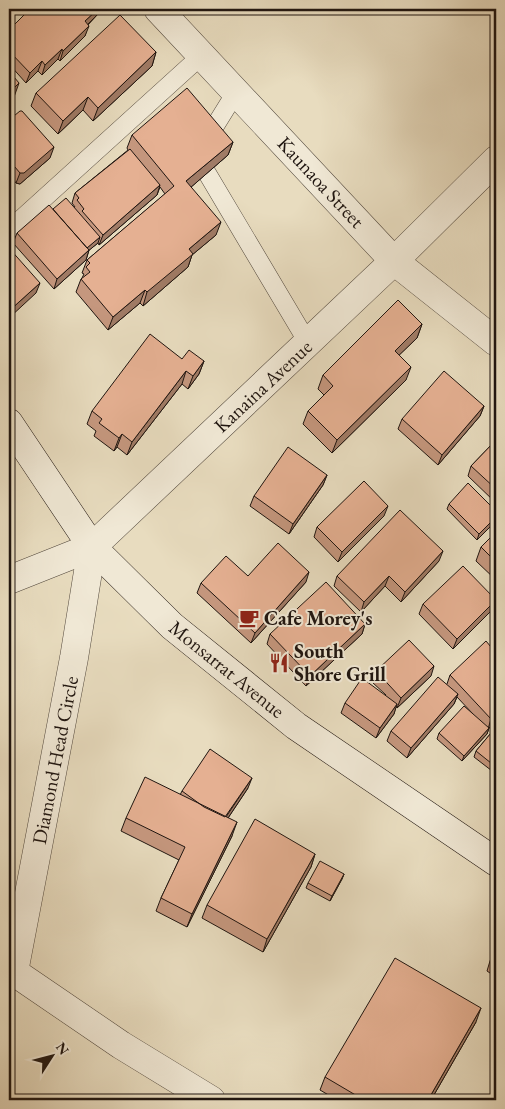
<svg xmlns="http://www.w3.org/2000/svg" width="505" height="1109" font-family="'EB Garamond',serif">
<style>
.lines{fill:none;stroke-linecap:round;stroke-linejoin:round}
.lane-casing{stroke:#51473c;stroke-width:19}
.street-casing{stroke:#51473c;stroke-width:29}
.secondary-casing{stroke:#1f1510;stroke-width:29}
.lane{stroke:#f0e8d5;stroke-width:18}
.street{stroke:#f0e8d5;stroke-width:28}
.secondary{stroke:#f0e8d5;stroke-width:28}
.wall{fill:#c5977e;stroke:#1f1510}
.shaded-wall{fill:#a07b66;stroke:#1f1510}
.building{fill:#e5b092;stroke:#1f1510}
.labels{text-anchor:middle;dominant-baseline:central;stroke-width:4;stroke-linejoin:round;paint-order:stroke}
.street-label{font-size:20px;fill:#1f1510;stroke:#f0e8d5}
.poi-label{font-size:20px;font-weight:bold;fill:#1f1510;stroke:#f0e8d5;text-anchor:start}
</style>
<rect width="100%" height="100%" fill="#e8dcbf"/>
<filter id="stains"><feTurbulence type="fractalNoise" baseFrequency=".004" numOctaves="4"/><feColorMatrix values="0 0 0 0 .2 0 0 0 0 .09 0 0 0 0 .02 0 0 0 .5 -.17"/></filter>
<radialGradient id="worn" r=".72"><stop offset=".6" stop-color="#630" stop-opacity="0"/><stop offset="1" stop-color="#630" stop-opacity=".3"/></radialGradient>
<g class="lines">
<defs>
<path id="lane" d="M 210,134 L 236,92
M 207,173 L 308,343
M 9,230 L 202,55"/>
<path id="street" d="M 158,9 L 394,261 L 496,342
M 9,580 L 92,547 L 394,261 L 496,160
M 14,972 L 74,658 L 92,547
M 9,974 L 14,972 L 121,1045 L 211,1100"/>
<path id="secondary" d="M 9,423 L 92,547 L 172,626 L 296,726 L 496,862"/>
</defs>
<use href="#lane" class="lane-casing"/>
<use href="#street" class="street-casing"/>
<use href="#secondary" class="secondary-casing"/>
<use href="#lane" class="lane"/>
<use href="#street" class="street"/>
<use href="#secondary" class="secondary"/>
</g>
<path class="wall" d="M 30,9 L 101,9 L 98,14 L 88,25 L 85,36 L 60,61 L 58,59 L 42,75 L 38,71 L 26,83 L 9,64 L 9,30 Z
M 156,52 L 152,66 L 93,121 L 83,110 L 58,134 L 31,106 L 36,93 Z
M 9,120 L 50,158 L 20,184 L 16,183 L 9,174 Z
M 132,135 L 233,142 L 228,155 L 191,187 L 216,235 L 192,255 L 188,267 L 143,306 L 140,303 L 108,330 L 76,292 L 81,279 L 82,278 L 84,274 L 82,273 L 87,260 L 165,194 L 160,187 L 157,195 L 99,245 L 98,243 L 89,250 L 86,260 L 54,289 L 13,243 L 17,233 L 53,209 L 74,208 L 75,207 L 72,203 L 75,193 L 128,150 L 127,148 Z
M 422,324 L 417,338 L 399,355 L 406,380 L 332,453 L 303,424 L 308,411 L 324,395 L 318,389 L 323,375 Z
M 182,359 L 204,361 L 199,374 L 188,389 L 182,384 L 127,455 L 117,447 L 114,451 L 94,436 L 96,431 L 87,424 L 92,411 Z
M 484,406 L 480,416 L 438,465 L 398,429 L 402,419 Z
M 496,440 L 496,503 L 468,476 L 471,466 Z
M 327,475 L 323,485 L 289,534 L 250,506 L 254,496 Z
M 449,504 L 496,511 L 496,521 L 477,540 L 447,509 Z
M 384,516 L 338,562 L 314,537 L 317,527 Z
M 496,532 L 496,580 L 476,561 L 481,547 Z
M 439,561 L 401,602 L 385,586 L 361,612 L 334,586 L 337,576 Z
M 248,576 L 306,582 L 251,643 L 197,593 L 201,583 Z
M 496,600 L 492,610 L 453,649 L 419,614 L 423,604 Z
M 365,624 L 362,634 L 306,686 L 267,644 L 270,634 Z
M 496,645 L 496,721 L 489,728 L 487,734 L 462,761 L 437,739 L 439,733 L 473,714 L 457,697 L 454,704 L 407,758 L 387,741 L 391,731 L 447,684 L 450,675 L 494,651 Z
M 376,671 L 431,676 L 397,708 L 396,706 L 394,714 L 376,738 L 341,713 L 345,703 L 386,695 L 372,682 Z
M 496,727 L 496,774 L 474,757 L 476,751 Z
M 248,788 L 228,818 L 232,836 L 187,927 L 156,911 L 161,898 L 179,860 L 121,831 L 126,818 L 180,795 L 182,791 Z
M 315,854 L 311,867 L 263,952 L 202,918 L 207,905 Z
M 344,874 L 342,879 L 330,901 L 306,888 L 308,883 Z
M 496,952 L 496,977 L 487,971 L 490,961 Z
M 476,1022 L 431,1100 L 337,1100 L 320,1090 L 325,1077 Z"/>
<path class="shaded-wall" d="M 98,9 L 101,9 L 98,14 L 81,31 L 85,21 Z
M 89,26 L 85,36 L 60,61 L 63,51 Z
M 62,49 L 58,59 L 42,75 L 45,65 Z
M 156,52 L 152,66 L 93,121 L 98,108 Z
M 42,61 L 38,71 L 26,83 L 30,73 Z
M 19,83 L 14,97 L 9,102 L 9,93 Z
M 88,97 L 83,110 L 58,134 L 63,121 Z
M 233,142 L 228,155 L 182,195 L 186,181 Z
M 54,147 L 50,158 L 20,184 L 16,183 L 20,173 Z
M 160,185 L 157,195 L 99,245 L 103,235 Z
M 221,222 L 216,235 L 192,255 L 188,267 L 143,306 L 147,292 L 189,249 Z
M 100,237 L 98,243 L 82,256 L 84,250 Z
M 89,250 L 86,260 L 54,289 L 57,279 Z
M 40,283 L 36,293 L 9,318 L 9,311 Z
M 145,290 L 140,303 L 108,330 L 113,317 Z
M 422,324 L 417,338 L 390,364 L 395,351 Z
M 204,361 L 199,374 L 188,389 L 193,376 Z
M 411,367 L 406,380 L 332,453 L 337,440 Z
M 186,371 L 182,384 L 127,455 L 132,442 Z
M 484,406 L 480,416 L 438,465 L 442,455 Z
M 122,434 L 117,447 L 114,451 L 119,438 Z
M 327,475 L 323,485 L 289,534 L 293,524 Z
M 388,506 L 384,516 L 338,562 L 342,552 Z
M 496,517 L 496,521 L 477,540 L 479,534 Z
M 443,551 L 439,561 L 401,602 L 405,592 Z
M 309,572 L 306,582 L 251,643 L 255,633 Z
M 389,576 L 385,586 L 361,612 L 364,602 Z
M 496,600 L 492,610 L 453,649 L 457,639 Z
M 365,624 L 362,634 L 306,686 L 310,676 Z
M 434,666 L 431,676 L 397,708 L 401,698 Z
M 458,694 L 454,704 L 407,758 L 411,748 Z
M 397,704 L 394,714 L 376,738 L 380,728 Z
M 496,715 L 496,721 L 488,729 L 491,719 Z
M 489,728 L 487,734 L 462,761 L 464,756 Z
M 252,778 L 248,788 L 220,830 L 224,820 Z
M 237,822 L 232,836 L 187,927 L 192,914 Z
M 315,854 L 311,867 L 263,952 L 267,939 Z
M 344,874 L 342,879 L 330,901 L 332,896 Z
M 481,1008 L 476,1022 L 431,1100 L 428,1100 Z"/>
<path class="building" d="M 30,9 L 98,9 L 85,21 L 89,26 L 63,51 L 62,49 L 45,65 L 42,61 L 30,73 L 9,51 L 9,30 Z
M 120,15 L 156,52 L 98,108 L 88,97 L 63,121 L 36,93 Z
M 9,71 L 19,83 L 9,93 Z
M 187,88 L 233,142 L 186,181 L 221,222 L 189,249 L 193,254 L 147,292 L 145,290 L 113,317 L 81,279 L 90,272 L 86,267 L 90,263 L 87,260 L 174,186 L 132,135 Z
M 20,111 L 22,111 L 54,147 L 24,173 L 20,173 L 9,160 L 9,120 Z
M 130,149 L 160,185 L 103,235 L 82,211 L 84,209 L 77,200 L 79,198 L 75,193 Z
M 66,198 L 100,237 L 87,248 L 53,209 Z
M 49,205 L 89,250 L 57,279 L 17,233 Z
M 9,248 L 40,283 L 9,311 Z
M 398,300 L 422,324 L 395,351 L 411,367 L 337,440 L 308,411 L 333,386 L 323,375 Z
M 150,334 L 182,359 L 189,350 L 204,361 L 193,376 L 186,371 L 132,442 L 122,434 L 119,438 L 99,423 L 102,419 L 92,411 Z
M 444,371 L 484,406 L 442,455 L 402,419 Z
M 496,440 L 496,489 L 471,466 Z
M 288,447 L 327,475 L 293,524 L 254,496 Z
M 364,481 L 388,506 L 342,552 L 317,527 Z
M 468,483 L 496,511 L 496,517 L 479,534 L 449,504 Z
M 400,510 L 443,551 L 405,592 L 389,576 L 364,602 L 337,576 Z
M 496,532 L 496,562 L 481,547 Z
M 278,543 L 309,572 L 255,633 L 201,583 L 226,556 L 248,576 Z
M 463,566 L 496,600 L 457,639 L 423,604 Z
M 326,582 L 365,624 L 310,676 L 270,634 Z
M 409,640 L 434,666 L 401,698 L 376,671 Z
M 486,641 L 496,653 L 496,715 L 491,719 L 450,675 Z
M 438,677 L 458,694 L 411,748 L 391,731 Z
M 362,678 L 397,704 L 380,728 L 345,703 Z
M 464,706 L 489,728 L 464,756 L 439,733 Z
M 496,727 L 496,767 L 476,751 Z
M 210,749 L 252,778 L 225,817 L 204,807 L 182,791 Z
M 145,777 L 237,822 L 192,914 L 161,898 L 185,847 L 126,818 Z
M 255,819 L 315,854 L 267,939 L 207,905 Z
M 320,861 L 344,874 L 332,896 L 308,883 Z
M 496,952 L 496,965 L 490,961 Z
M 395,958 L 481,1008 L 428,1100 L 364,1100 L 325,1077 Z"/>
<defs>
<symbol id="cafe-bare" viewBox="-9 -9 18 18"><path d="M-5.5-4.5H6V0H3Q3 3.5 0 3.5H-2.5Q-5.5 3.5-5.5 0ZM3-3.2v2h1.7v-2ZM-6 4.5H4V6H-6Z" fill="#8f2418" stroke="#f0e8d5" stroke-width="2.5" paint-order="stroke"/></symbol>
<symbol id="restaurant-bare" viewBox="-9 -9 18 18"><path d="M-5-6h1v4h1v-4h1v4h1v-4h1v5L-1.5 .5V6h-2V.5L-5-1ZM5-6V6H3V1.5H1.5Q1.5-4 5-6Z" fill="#8f2418" stroke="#f0e8d5" stroke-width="2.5" paint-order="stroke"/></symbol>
</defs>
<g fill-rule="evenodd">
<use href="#cafe-bare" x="235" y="604" width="28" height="28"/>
<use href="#restaurant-bare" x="265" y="649" width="28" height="28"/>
</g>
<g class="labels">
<g class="street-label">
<text transform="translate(321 182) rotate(47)">Kaunaoa Street</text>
<text transform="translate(263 386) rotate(-43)">Kanaina Avenue</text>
<text transform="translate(227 669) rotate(39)">Monsarrat Avenue</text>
<text transform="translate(55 760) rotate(-79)">Diamond Head Circle</text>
</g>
<g class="poi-label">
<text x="264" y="618">Cafe Morey's</text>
<text x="294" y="651">South<tspan x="294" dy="23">Shore Grill</tspan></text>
</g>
</g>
<rect width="505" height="1109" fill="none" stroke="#e8dcbf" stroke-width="30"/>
<rect x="10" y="10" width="485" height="1089" fill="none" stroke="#1f1510" stroke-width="2.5"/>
<rect x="15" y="15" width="475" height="1079" fill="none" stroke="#1f1510"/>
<g transform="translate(52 1056) rotate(54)" stroke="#f0e8d5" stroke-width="4" paint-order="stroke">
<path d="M0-4L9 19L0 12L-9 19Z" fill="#1f1510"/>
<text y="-8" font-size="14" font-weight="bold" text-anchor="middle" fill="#1f1510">N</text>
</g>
<rect width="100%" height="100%" filter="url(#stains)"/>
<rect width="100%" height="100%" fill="url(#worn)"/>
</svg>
